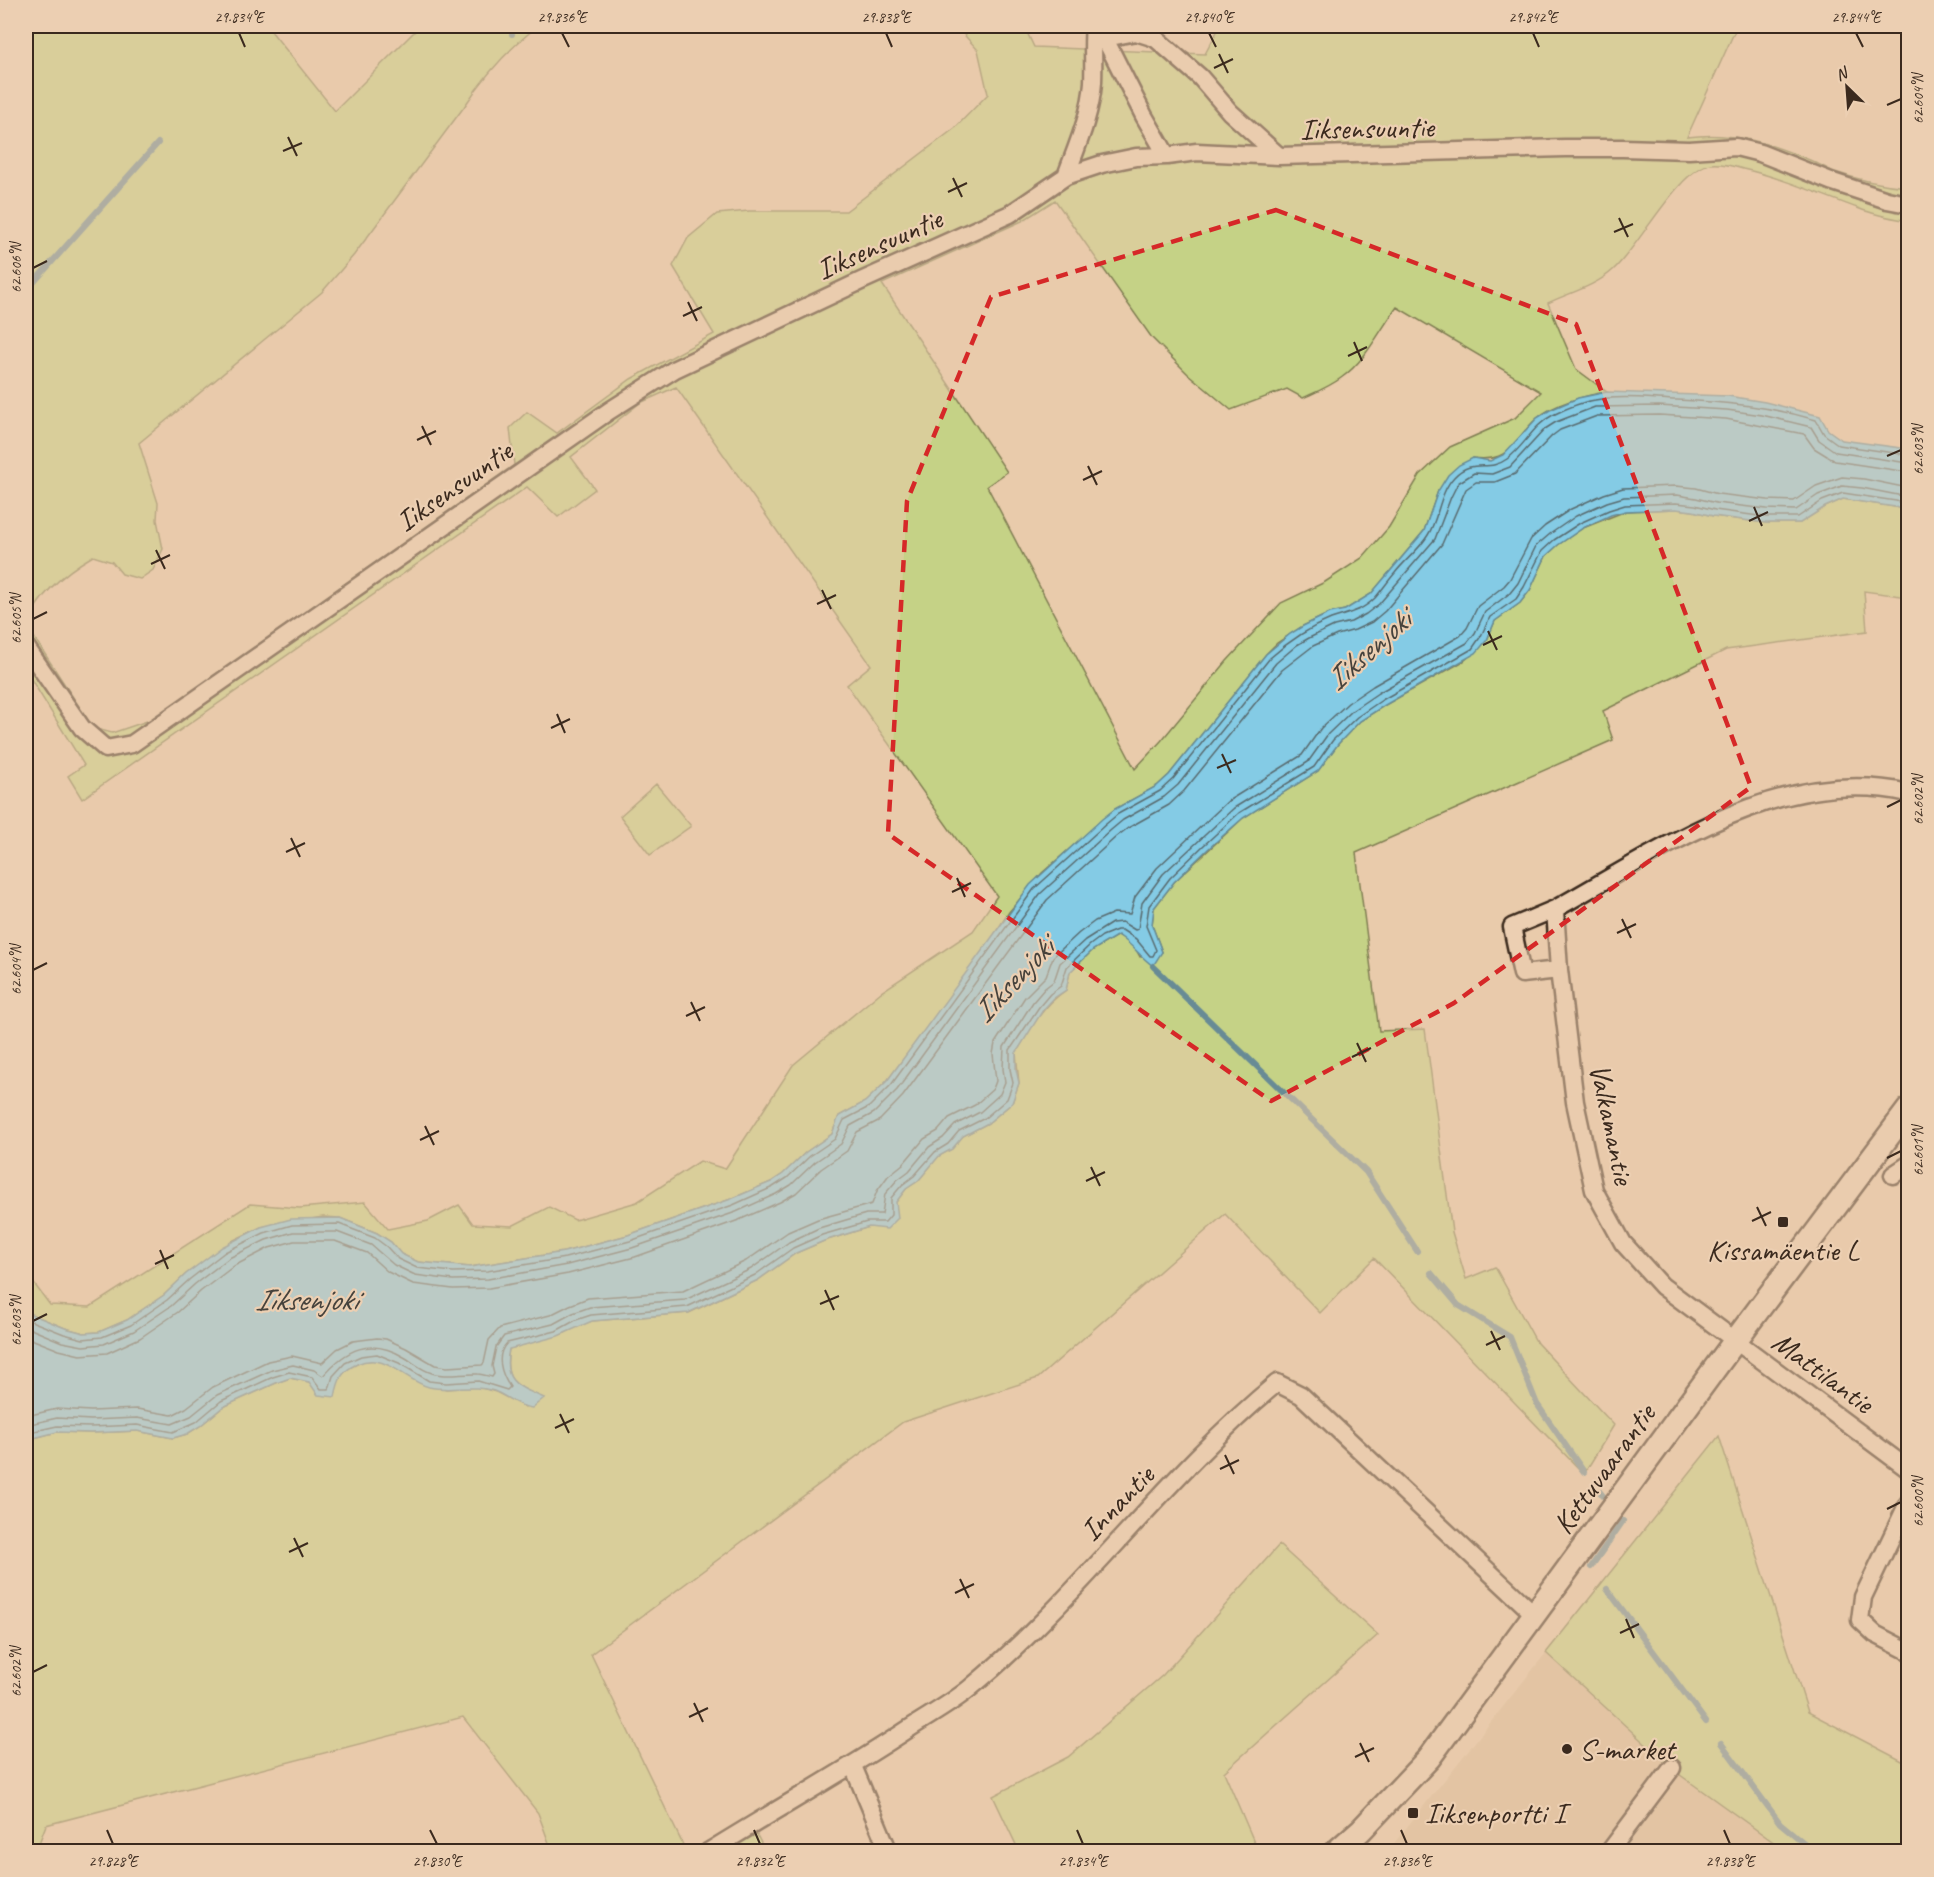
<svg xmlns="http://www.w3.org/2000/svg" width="1934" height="1877" font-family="Caveat,sans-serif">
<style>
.built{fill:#dbbd9a}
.green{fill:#c5d286;stroke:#807e52;stroke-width:1.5;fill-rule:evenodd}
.water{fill:#84cbe5;stroke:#678b95;stroke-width:1.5}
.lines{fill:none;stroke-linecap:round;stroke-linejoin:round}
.shore{stroke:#586a6e;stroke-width:1.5}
.stream{stroke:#678b95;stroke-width:6}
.street-casing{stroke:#3b2a1e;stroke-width:21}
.secondary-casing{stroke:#3b2a1e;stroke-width:27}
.street{stroke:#eccfb2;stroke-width:16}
.secondary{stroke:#eccfb2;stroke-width:22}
.marked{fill:none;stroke:#d62828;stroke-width:4.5;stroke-dasharray:12 8;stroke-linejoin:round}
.ticks{fill:none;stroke:#3b2a1e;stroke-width:2}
.poi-dot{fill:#3b2a1e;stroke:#eccfb2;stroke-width:2}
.labels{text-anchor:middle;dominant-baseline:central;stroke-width:4.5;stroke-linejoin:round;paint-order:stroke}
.street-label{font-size:30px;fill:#3b2a1e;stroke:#eccfb2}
.poi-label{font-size:30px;fill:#3b2a1e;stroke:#eccfb2;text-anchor:start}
.water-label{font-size:32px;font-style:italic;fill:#46423c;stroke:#eccfb2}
.neatline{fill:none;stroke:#3b2a1e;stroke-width:2}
.ticks-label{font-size:15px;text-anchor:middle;fill:#3b2a1e}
</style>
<rect width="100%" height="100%" fill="#e9cbab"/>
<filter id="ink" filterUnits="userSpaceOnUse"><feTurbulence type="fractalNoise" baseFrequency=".0167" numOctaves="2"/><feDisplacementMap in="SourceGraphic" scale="12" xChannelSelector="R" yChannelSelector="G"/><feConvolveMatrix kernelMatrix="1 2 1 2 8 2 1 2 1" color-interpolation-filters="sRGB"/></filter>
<g filter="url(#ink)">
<path class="built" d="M 1546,1653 L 1667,1764 L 1602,1851 L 1387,1852 Z
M 1676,1772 L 1786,1851 L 1617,1852 Z"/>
<path class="green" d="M 26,26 L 267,26 L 335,111 L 420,26 L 538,26 C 508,49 485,75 464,107 L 354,255 L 322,292 L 139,443 L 158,503 L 157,520 L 163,549 L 153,570 L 140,579 L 122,574 L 112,562 L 93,556 C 65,572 39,595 26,625 L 93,728 L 112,733 L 153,719 L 514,465 L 510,428 L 527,412 L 557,433 L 631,379 L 714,334 L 673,266 L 688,238 L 717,214 L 749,211 L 846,211 L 955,128 L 988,94 L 978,50 L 956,26 L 1024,26 L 1034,47 L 1205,54 L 1220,26 L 1737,26 L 1687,137 C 1734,131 1769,143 1812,161 C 1819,164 1825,168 1832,171 C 1858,180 1882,185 1908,187 L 1908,221 C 1892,218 1875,215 1860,209 C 1821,195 1783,178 1743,169 C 1733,166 1722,163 1711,164 C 1680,167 1639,247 1613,270 C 1596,286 1569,293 1548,303 L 1576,369 L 1607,392 C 1586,395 1553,404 1536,419 C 1512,441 1512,463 1473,458 L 1438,491 L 1424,531 L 1371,594 L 1345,610 L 1330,613 L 1303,626 L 1277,643 L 1266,654 L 1169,775 L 1157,786 L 1115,809 L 1042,873 L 1009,912 L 990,941 L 887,1081 L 865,1102 L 839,1116 L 832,1134 L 806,1152 L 783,1174 L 771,1182 L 731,1199 L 628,1235 L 564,1252 L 470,1267 L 418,1262 L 401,1254 L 391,1242 L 377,1233 L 340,1218 L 323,1217 L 261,1227 L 234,1240 L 186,1274 L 164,1295 L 127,1320 L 99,1332 L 84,1333 L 65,1328 L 26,1312 L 26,1273 L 50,1305 L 90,1307 L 250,1204 L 300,1208 L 365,1202 L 388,1229 L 428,1221 L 459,1205 L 473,1224 L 512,1226 L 549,1207 L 575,1220 L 637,1202 L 700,1161 L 725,1169 L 793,1065 L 881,992 L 973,931 L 997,896 L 847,685 L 871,665 L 676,387 L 640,403 L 571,457 L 595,489 L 558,517 L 527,487 L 82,799 L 68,776 L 84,765 L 26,671 ZM 1055,200 L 1152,338 L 1188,374 L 1231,410 L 1287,389 L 1303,398 C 1316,392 1329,387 1341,378 C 1366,361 1379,331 1397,307 L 1541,392 L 1515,418 L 1450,447 L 1420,475 L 1389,527 L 1362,558 L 1325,582 L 1281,603 L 1227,661 L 1161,741 L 1135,769 L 987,486 L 1007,472 L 882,284 L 1022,221 Z
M 1843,499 L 1895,507 L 1908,511 L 1908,597 L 1864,591 L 1867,631 L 1726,650 L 1603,711 L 1613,740 L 1356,853 L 1379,1031 L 1425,1029 L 1452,1232 L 1466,1279 L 1495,1267 L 1537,1343 L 1614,1425 L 1584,1474 L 1374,1258 L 1320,1313 L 1225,1214 L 1038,1378 L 903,1422 L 591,1654 L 685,1849 L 680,1852 L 552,1851 L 538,1813 L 463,1717 L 46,1825 L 36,1851 L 26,1852 L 26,1440 L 57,1432 L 91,1433 L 137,1431 L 173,1438 L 187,1434 L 200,1426 L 223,1407 L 276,1383 L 290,1378 L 309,1382 L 338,1379 L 349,1368 L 363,1361 L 378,1360 L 396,1368 L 410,1377 L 446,1389 L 478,1387 L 496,1392 L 525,1407 L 543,1398 C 515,1385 503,1382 509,1349 L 565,1333 L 578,1326 L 592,1321 L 689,1313 L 758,1280 L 796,1253 L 824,1241 L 869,1227 L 896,1202 L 906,1189 L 918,1181 L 939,1156 L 952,1149 L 963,1136 L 988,1123 L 1012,1103 L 1019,1083 L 1016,1053 C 1029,1030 1043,1005 1066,990 L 1070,972 L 1093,950 L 1118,935 L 1133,944 L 1140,957 L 1162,952 L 1152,925 L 1154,908 L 1174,882 L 1243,818 L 1318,771 L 1338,744 L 1360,721 L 1385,705 L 1464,661 L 1487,640 L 1495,621 L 1520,603 L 1530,590 L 1546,556 L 1558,545 L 1583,528 L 1626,511 L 1676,509 L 1693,511 L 1713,516 L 1766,523 L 1800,523 L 1825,507 Z
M 656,784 L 691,826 L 650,855 L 620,816 Z
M 1719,1436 L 1808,1712 L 1908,1764 L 1908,1851 L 1786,1851 L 1676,1772 L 1546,1653 Z
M 1279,1545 L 1378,1635 L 1224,1772 L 1258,1851 L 1019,1851 L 993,1796 L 1068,1757 L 1163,1675 Z
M 756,1833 L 765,1851 L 726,1851 Z"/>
<path class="water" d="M 1607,392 L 1728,396 L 1765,402 L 1820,416 L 1828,430 L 1842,440 L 1908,449 L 1908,511 L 1895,507 L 1843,499 L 1825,507 L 1800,523 L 1766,523 L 1713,516 L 1693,511 L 1676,509 L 1626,511 L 1611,515 L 1583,528 L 1558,545 L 1546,556 L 1530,590 L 1520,603 L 1495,621 L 1487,640 L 1476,653 L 1385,705 L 1360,721 L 1338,744 L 1318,771 L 1243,818 L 1208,849 L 1174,882 L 1154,908 L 1152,925 L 1162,952 L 1153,966 C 1139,956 1133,945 1118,935 L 1093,950 L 1070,972 L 1066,990 L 1054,998 L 1043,1010 L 1016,1053 L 1016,1069 L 1019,1083 L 1012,1103 L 988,1123 L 963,1136 L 952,1149 L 939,1156 L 918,1181 L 906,1189 L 896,1202 L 898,1218 L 887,1229 L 869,1227 L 824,1241 L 796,1253 L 758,1280 L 688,1313 L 592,1321 L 558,1336 L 509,1349 C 502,1382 517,1386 544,1398 L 532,1408 C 518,1407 507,1396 494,1391 C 472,1384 451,1392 429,1387 C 404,1380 385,1351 357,1364 C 341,1371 338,1381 335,1397 L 318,1395 L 309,1382 L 290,1378 L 276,1383 L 223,1407 L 200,1426 L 187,1434 L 173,1438 L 137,1431 L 91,1433 L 57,1432 L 26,1440 L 26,1312 L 65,1328 L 84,1333 L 99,1332 L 127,1320 L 164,1295 L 186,1274 L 222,1247 L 261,1227 L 291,1219 L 340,1218 L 377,1233 L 391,1242 L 401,1254 L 418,1262 L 470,1267 L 564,1252 L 628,1235 L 731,1199 L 771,1182 L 783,1174 L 806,1152 L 832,1134 L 839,1116 L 865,1102 L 887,1081 L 1030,885 L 1102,819 L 1115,809 L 1157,786 L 1169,775 L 1266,654 L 1290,634 L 1303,626 L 1330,613 L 1345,610 L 1371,594 L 1424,531 L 1438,491 L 1448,475 L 1459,465 L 1473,458 L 1490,461 L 1503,455 L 1537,418 L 1550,410 L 1578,398 Z"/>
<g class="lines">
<path class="shore" d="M 26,1319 L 64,1334 L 83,1339 L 102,1337 L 131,1325 L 167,1300 L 190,1279 L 225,1252 L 264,1233 L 292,1225 L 339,1224 L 375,1238 L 387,1247 L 398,1259 L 417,1268 L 453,1272 L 487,1271 L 565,1258 L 630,1241 L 733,1205 L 773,1187 L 787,1178 L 810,1156 L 835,1139 L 844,1120 L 869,1107 L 891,1085 L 1034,889 L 1106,824 L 1118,814 L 1160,791 L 1173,779 L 1270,658 C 1288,642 1308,628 1331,619 C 1348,613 1361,612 1375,598 C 1382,590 1388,581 1395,573 C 1405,560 1419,550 1428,535 C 1439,518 1439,493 1454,477 C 1473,457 1488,473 1507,459 C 1524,447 1533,425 1553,415 C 1565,409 1581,402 1595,400 C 1620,395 1651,399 1677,400 C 1724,402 1770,406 1816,420 L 1824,434 L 1839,445 L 1908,455
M 26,1327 L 62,1342 L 83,1346 L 104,1344 L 134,1331 L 171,1306 L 195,1284 L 229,1258 L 266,1240 L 293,1232 L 337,1232 L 371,1245 L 394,1265 L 415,1275 L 453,1280 L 488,1279 L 567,1265 L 632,1248 L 736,1212 L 776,1194 L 791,1185 L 815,1162 L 841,1144 L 850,1126 L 874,1113 L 897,1090 L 1040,894 L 1111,830 L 1123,820 L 1164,797 L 1178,785 L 1276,663 L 1297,645 L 1309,638 L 1334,626 L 1351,622 L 1366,614 L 1379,604 L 1435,539 L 1451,497 L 1458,483 L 1474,473 L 1492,474 L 1510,467 L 1545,429 L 1556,422 L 1595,407 L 1659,406 L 1727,410 L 1762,415 L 1811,427 L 1819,440 L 1836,452 L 1908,463
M 26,1337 L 59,1350 L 80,1355 L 107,1353 L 140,1338 L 178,1312 L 201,1291 L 234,1266 L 269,1248 L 294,1241 L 335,1241 L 367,1253 L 388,1272 L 413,1284 L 453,1289 L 489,1288 L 568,1274 L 635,1257 L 739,1220 L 780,1202 L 796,1193 L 821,1169 L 847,1151 L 857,1132 L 880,1120 L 903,1096 L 1047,900 L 1116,837 L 1128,828 L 1169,805 L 1184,791 L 1282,670 L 1313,646 L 1337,635 L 1355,630 L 1372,622 L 1385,611 L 1442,544 L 1466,489 L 1476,482 L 1495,482 L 1515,474 L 1552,436 L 1560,430 L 1597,416 L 1659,415 L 1726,419 L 1804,434 L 1814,448 L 1835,461 L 1908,472
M 26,1416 L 57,1409 L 91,1411 L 137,1409 L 172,1415 L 186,1408 L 213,1387 L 268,1361 L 292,1356 L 322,1363 L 337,1349 L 353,1341 L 377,1338 L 386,1339 L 406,1348 L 435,1365 L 447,1367 L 482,1365 L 484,1363 L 489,1340 L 500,1328 L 550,1315 L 570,1305 L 588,1298 L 683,1291 L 746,1261 L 788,1232 L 818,1219 L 872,1204 L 877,1191 L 888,1176 L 903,1164 L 924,1139 L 938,1131 L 949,1118 L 975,1105 L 993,1089 L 996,1081 L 993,1054 L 995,1043 L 1025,997 L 1046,976 L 1053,957 L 1079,933 L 1095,921 L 1114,913 L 1130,914 L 1135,897 L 1157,868 L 1228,801 L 1302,755 L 1321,728 L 1348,703 L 1373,686 L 1460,636 L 1467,628 L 1478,606 L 1504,586 L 1510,579 L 1531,539 L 1545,526 L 1571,509 L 1604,494 L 1623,488 L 1676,486 L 1696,488 L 1718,494 L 1768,500 L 1794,501 L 1816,486 L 1842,477 L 1864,479 L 1908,488
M 26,1425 L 57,1418 L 91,1420 L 137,1418 L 172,1424 L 191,1416 L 217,1395 L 272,1370 L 293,1365 L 314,1370 L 323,1376 C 346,1349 370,1337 404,1357 C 413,1362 421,1370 432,1373 C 447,1378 462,1373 478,1374 C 482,1374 487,1376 492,1377 L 494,1374 L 492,1366 L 496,1347 L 504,1336 L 553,1324 L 573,1313 L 590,1307 L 685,1300 L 751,1269 L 789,1242 L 819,1228 L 866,1214 L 882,1214 L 885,1194 L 897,1180 L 909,1171 L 929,1147 L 943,1138 L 955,1125 L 980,1112 L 1000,1094 L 1005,1082 L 1003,1069 L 1004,1047 L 1033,1002 L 1045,988 L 1054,981 L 1060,963 L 1085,940 L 1112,923 L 1122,922 L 1135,930 L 1138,929 L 1142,903 L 1163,874 L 1234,808 L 1308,762 L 1328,734 L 1353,710 L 1378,693 L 1467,643 L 1475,633 L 1485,612 L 1510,593 L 1518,583 L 1536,546 L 1550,534 L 1576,516 L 1607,502 L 1624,497 L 1677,495 L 1696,498 L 1716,503 L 1767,509 L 1796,510 L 1818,495 L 1842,486 L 1862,488 L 1908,497
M 26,1433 L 57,1426 L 91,1427 L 137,1425 L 173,1432 L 196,1422 L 221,1401 L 273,1377 L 289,1372 L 312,1377 L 321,1389 L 329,1389 L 333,1376 L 345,1363 L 361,1356 L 377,1354 L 399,1363 L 429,1381 L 446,1383 L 478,1381 L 507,1390 L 510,1387 C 501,1374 495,1355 507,1343 L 556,1331 L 576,1320 L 591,1315 L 687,1307 L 755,1275 L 793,1248 L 822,1235 L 867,1222 L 885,1222 L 891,1215 L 891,1198 L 902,1185 L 914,1176 L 935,1152 L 948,1144 L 959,1131 L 985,1118 L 1007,1099 L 1013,1083 L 1010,1069 L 1010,1050 L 1039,1007 L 1050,994 L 1061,986 L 1067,967 L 1090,945 L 1102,936 L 1117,930 L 1122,930 L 1136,939 L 1150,956 L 1153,956 L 1156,950 L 1146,926 L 1149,906 L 1170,878 L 1204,845 L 1239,813 L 1314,767 L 1333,740 L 1357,717 L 1382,700 L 1472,649 L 1481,636 L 1490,617 L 1516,599 L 1524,587 L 1542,551 L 1554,540 L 1580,523 L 1609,510 L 1625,505 L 1676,503 L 1695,505 L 1715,510 L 1766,517 L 1798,517 L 1822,501 L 1843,493 L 1896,501 L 1908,505"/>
<path class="stream" d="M 512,34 L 512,26
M 26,291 L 158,143
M 1153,966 L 1366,1172 L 1417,1251
M 1431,1273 L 1458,1305 L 1510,1337 L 1537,1404 L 1584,1472
M 1600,1492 L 1604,1497
M 1591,1567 L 1623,1521
M 1607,1589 L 1706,1722
M 1721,1743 L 1780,1823 L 1815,1852"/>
<defs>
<path id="street" d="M 1100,29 L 1144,116 L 1167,156
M 1105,38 L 1136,32 L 1155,38 L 1200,77 L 1230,112 L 1279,156
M 1066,176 C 1077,146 1091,114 1093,82 C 1094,63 1092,44 1094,26
M 26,647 L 82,728 L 106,749 L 132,744 L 609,411 L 675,369 L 861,281 L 1010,214 L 1066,176 L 1102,164 L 1136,157 L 1167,156 L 1197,152 L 1279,156 L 1565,148 L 1623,148 L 1689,150 L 1736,147 L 1760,153 L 1833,182 L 1887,200 L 1908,204
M 1908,793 C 1781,764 1661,850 1555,909 L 1559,970 L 1575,1102 L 1594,1190 L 1623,1243 L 1662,1286 L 1908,1469
M 1555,909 L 1512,927 L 1522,974 L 1559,970
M 1893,1175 L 1908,1165
M 1908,1503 L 1863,1597 L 1860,1620 L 1875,1634 L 1908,1651
M 853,1766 L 889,1852
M 708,1852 C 775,1810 844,1772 910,1728 C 930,1715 952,1703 970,1688 C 1082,1596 1165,1475 1277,1383 L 1301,1395 L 1534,1614
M 1609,1852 L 1672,1768"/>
<path id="secondary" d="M 1336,1852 L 1361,1830 L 1429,1758 L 1735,1341 L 1908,1110"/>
</defs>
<use href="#street" class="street-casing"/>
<use href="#secondary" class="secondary-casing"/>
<use href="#street" class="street"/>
<use href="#secondary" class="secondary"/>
</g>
</g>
<path d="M0 0H1934V1877H0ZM 1276,210 L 1576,324 L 1751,787 L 1454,1003 L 1271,1101 L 888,834 L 907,501 L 991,297 Z" fill="#e9cbab" fill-opacity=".55" fill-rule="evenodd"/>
<path class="marked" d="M 1276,210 L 1576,324 L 1751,787 L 1454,1003 L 1271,1101 L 888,834 L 907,501 L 991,297 Z"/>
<path class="ticks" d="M 239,33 L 245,47M 562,33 L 569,47M 886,33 L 892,47M 1209,33 L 1216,47M 1533,33 L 1539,47M 1856,33 L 1863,47M 1219,54 L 1228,73M 1214,68 L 1233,59M 1887,105 L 1901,99M 288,137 L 297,156M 283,151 L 302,143M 953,178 L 962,197M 948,192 L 967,183M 1619,218 L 1628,237M 1614,232 L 1633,224M 33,268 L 47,261M 688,302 L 697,321M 683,316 L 702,307M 1354,342 L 1362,361M 1348,356 L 1367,347M 422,426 L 431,445M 417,440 L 436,431M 1887,456 L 1901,450M 1088,466 L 1097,485M 1083,480 L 1102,471M 1754,507 L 1762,526M 1749,521 L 1768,512M 156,550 L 165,569M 151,564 L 170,555M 822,590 L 831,609M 817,604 L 836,595M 33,619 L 47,612M 1488,631 L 1497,650M 1483,645 L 1502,636M 557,714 L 565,733M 551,728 L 570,719M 1222,754 L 1231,773M 1217,768 L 1236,760M 1887,807 L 1901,800M 291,838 L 300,857M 286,852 L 305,843M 957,878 L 965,897M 952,892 L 971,883M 1622,919 L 1631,938M 1617,933 L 1636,924M 33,970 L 47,963M 691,1002 L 700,1021M 686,1016 L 705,1007M 1357,1043 L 1366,1062M 1352,1057 L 1371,1048M 425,1126 L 434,1145M 420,1140 L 439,1131M 1887,1158 L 1901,1151M 1091,1167 L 1100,1186M 1086,1181 L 1105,1172M 1757,1207 L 1766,1226M 1752,1221 L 1771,1212M 160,1250 L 168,1269M 155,1264 L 174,1255M 825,1290 L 834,1310M 820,1304 L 839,1296M 33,1321 L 47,1314M 1491,1331 L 1500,1350M 1486,1345 L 1505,1336M 560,1414 L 569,1433M 555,1428 L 574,1419M 1225,1455 L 1234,1474M 1220,1469 L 1239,1460M 1887,1509 L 1901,1502M 294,1538 L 303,1557M 289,1552 L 308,1543M 960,1579 L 969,1598M 955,1593 L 974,1584M 1626,1619 L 1634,1638M 1620,1633 L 1639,1624M 33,1672 L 47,1665M 694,1703 L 703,1722M 689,1717 L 708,1708M 1360,1743 L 1369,1762M 1355,1757 L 1374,1748M 107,1830 L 113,1844M 430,1830 L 437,1844M 754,1830 L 760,1844M 1077,1830 L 1083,1844M 1401,1830 L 1407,1844M 1724,1830 L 1730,1844"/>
<g class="poi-dot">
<rect x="1777" y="1216" width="12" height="12" rx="3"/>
<circle cx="1567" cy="1749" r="6"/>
<rect x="1407" y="1807" width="12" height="12" rx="3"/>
</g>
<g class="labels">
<g class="street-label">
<text transform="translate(1367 128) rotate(-1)">Iiksensuuntie</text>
<text transform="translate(879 244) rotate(-24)">Iiksensuuntie</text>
<text transform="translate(454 486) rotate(-35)">Iiksensuuntie</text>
<text transform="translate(1612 1124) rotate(78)">Valkamantie</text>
<text transform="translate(1823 1372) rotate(36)">Mattilantie</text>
<text transform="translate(1604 1469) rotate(-54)">Kettuvaarantie</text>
<text transform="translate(1117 1503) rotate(-46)">Innantie</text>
</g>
<g class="poi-label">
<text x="1783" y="1250" text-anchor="middle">Kissamäentie L</text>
<text x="1579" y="1749">S-market</text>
<text x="1425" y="1813">Iiksenportti I</text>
</g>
<g class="water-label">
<text transform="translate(1368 650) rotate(-42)">Iiksenjoki</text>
<text transform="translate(1013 980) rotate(-47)">Iiksenjoki</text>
<text x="306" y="1299">Iiksenjoki</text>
</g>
</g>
<rect width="1934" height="1877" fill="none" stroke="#eccfb2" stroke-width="66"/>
<g transform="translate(1847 87) rotate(335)" stroke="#eccfb2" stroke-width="4.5" paint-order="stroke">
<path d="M0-4.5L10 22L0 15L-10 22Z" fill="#3b2a1e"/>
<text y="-9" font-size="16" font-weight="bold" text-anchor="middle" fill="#3b2a1e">N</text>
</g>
<rect x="33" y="33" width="1868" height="1811" class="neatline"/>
<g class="ticks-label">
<text x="239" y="22">29.834°E</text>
<text x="562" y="22">29.836°E</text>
<text x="886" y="22">29.838°E</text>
<text x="1209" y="22">29.840°E</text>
<text x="1533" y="22">29.842°E</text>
<text x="1856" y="22">29.844°E</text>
<text transform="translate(1918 99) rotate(-90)" y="5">62.604°N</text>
<text transform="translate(16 268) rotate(-90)" y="5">62.606°N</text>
<text transform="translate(1918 450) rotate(-90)" y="5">62.603°N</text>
<text transform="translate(16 619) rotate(-90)" y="5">62.605°N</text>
<text transform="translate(1918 800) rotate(-90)" y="5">62.602°N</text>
<text transform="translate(16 970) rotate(-90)" y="5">62.604°N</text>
<text transform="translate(1918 1151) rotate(-90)" y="5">62.601°N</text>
<text transform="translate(16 1321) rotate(-90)" y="5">62.603°N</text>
<text transform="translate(1918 1502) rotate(-90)" y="5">62.600°N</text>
<text transform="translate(16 1672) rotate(-90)" y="5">62.602°N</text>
<text x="113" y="1866">29.828°E</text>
<text x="437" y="1866">29.830°E</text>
<text x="760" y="1866">29.832°E</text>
<text x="1083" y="1866">29.834°E</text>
<text x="1407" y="1866">29.836°E</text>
<text x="1730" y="1866">29.838°E</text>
</g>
</svg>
